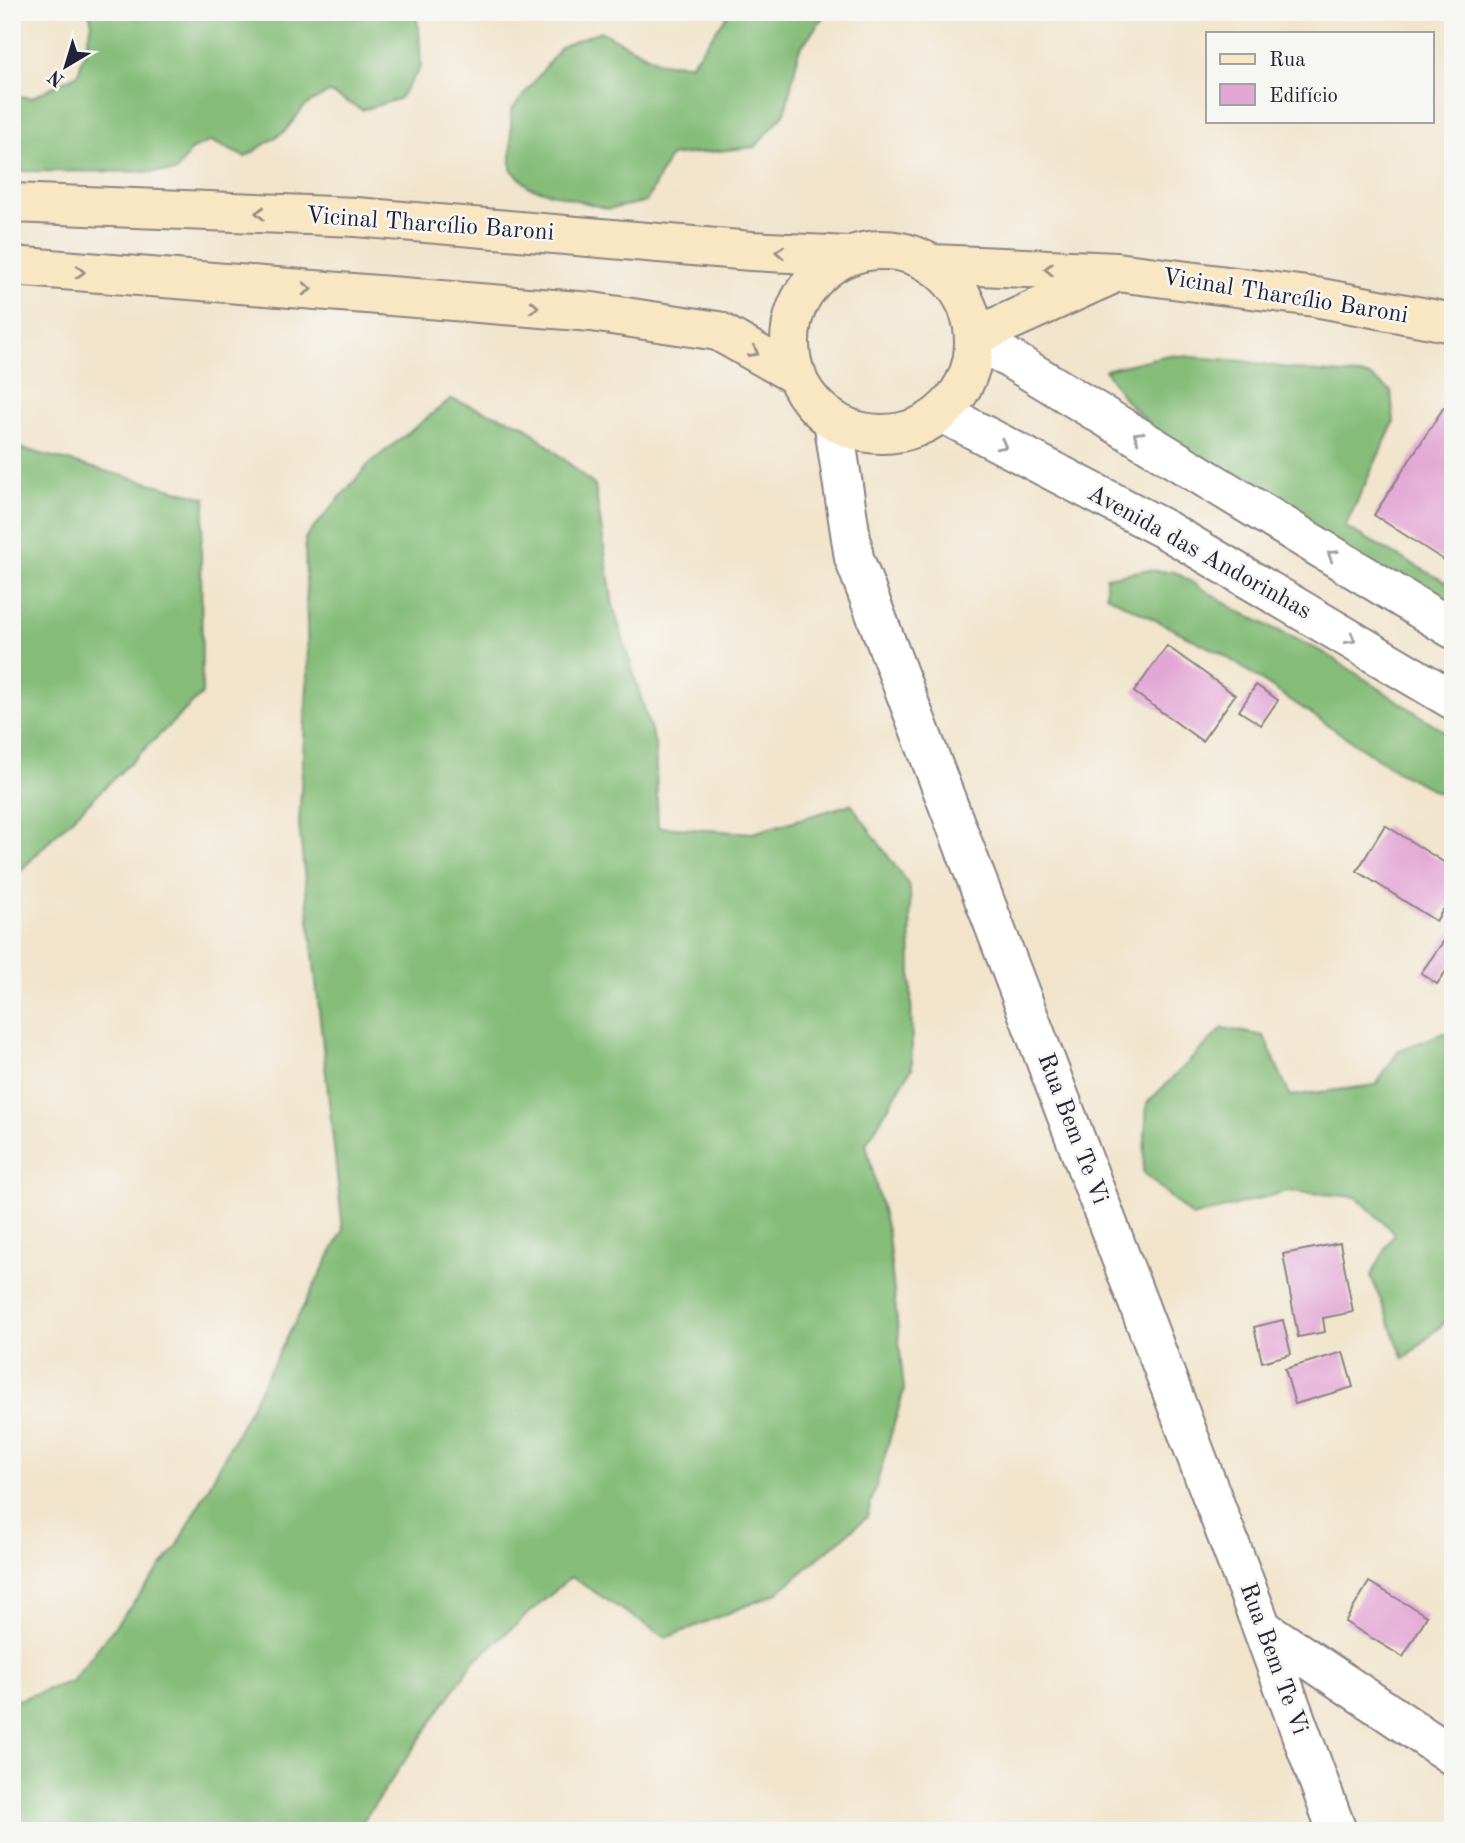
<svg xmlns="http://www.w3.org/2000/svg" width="1465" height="1843" font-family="'Old Standard TT',serif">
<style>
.forest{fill:#84bc78;stroke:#536f5a;stroke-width:2}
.building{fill:#e3a7d6}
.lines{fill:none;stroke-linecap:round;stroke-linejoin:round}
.minor-casing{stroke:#8a8383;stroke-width:42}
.secondary-casing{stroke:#8a8383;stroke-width:42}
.minor{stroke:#fff;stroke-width:38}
.secondary{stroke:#f9e7c3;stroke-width:38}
.oneway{stroke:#988e86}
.oneway2{stroke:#9c9ca7}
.labels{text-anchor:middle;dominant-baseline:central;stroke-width:5;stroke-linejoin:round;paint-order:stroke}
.street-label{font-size:24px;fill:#22223b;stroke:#f6f6f2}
</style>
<rect width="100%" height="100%" fill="#f6f6f2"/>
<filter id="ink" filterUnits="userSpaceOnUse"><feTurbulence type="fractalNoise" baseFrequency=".0143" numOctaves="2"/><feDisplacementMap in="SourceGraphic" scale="14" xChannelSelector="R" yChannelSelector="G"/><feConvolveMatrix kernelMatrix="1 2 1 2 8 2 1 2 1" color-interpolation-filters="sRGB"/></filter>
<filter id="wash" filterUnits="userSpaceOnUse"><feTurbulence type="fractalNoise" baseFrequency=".00686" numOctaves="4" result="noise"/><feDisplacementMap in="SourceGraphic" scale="28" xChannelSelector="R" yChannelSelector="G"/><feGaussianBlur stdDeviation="1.57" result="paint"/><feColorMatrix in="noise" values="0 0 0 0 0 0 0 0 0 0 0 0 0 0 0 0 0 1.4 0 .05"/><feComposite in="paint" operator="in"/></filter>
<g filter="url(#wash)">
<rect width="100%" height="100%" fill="#f1e4cb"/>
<path class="forest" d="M 89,12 L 415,12 L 419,28 L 421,67 L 399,99 L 362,110 L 329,92 L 305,106 L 285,131 L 245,157 L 211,141 L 192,149 L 176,172 L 12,171 L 12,95 L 31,98 L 78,74 L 92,23 Z
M 730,12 L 827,12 L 799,50 L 785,113 L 755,147 L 670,156 L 646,202 L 608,209 L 529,187 L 511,169 L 511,111 L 562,46 L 600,31 L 661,63 L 691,64 Z
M 1168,355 L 1242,361 L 1307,371 L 1369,376 L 1391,391 L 1394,422 L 1345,527 L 1453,586 L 1453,618 L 1163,438 L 1126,401 L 1105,370 Z
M 451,399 L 524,425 L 595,486 L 613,606 L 655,744 L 658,827 L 753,833 L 851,804 L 910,887 L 912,1068 L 866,1144 L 888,1235 L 904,1390 L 867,1517 L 776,1594 L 666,1638 L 571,1577 L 474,1661 L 356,1831 L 12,1831 L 12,1702 L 72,1681 L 177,1547 L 343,1231 L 299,825 L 308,670 L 305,538 L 369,464 Z
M 12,446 L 206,498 L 201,544 L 202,694 L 53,837 L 12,880 Z
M 1145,570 L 1175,572 L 1240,612 L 1325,653 L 1453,737 L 1453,800 L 1398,772 L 1222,654 L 1106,595 L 1106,577 Z
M 1223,1028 L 1264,1036 L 1290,1096 L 1376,1085 L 1399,1050 L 1453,1030 L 1453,1315 L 1404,1359 L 1371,1276 L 1394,1233 L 1357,1197 L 1287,1191 L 1192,1217 L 1143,1172 L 1147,1103 Z"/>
<g id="blocks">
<path class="building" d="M 1444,407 L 1453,412 L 1453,566 L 1374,515 Z
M 1167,646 L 1235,695 L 1202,741 L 1134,692 Z
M 1256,685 L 1278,700 L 1261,725 L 1239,711 Z
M 1385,825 L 1453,868 L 1453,894 L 1436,921 L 1357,871 Z
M 1453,928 L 1453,961 L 1437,984 L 1421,973 Z
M 1340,1243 L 1353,1312 L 1323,1318 L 1325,1332 L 1298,1337 L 1283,1254 Z
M 1283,1320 L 1291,1354 L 1262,1362 L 1254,1327 Z
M 1343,1352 L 1353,1387 L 1295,1404 L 1285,1369 Z
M 1369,1582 L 1427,1616 L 1403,1657 L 1345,1622 Z"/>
</g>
</g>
<g filter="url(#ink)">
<use href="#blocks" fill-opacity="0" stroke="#8a8383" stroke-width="2"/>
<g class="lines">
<defs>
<path id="minor" d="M 974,337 L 1453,629
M 942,413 L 1166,530 L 1453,700
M 833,420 L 854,558 L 1262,1628 L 1337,1831
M 1262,1628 L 1453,1756"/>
<path id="secondary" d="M 12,203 L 356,217 L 751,251 L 848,256
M790 342a92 92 0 1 1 184 0a92 92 0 1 1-184 0Z
M 931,264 L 1117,272 L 1315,297 L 1453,323
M 12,266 L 592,312 L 718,331 L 797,376
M 974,337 L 1109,276"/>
</defs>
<use href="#minor" class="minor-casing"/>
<use href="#secondary" class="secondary-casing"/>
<use href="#minor" class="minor"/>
<use href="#secondary" class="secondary"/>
</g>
<defs><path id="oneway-chevron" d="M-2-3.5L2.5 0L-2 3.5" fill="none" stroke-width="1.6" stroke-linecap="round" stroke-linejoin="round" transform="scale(1.75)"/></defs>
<g class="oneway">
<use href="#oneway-chevron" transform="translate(260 213) rotate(-178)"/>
<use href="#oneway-chevron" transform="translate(780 252) rotate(-177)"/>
<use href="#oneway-chevron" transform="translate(1049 269) rotate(-178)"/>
<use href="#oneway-chevron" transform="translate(80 272) rotate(4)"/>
<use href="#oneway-chevron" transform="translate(307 289) rotate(4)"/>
<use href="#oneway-chevron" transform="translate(534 307) rotate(4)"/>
<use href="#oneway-chevron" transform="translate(754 352) rotate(30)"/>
</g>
<g class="oneway2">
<use href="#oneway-chevron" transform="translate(1138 436) rotate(-148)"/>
<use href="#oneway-chevron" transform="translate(1002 445) rotate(28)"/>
<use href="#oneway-chevron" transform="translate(1332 555) rotate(-148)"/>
<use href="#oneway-chevron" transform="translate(1351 639) rotate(30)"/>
</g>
</g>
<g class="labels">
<g class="street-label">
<text transform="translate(430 225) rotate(4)">Vicinal Tharcílio Baroni</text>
<text transform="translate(1285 297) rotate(9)">Vicinal Tharcílio Baroni</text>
<text transform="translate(1199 553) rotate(29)">Avenida das Andorinhas</text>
<text transform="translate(1072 1129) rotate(69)">Rua Bem Te Vi</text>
<text transform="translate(1273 1659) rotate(70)">Rua Bem Te Vi</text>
</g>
</g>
<rect width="1465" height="1843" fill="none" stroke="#f6f6f2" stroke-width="42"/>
<rect x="1206" y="32" width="228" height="91" fill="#f6f6f2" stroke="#a1a1a9" stroke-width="2"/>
<rect x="1220" y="54" width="35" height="10" fill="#f9e7c3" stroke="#a1a1a9" stroke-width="2"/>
<text x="1269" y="66" font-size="21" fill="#22223b">Rua</text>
<rect x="1220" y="84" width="35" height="21" fill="#e3a7d6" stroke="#a1a1a9" stroke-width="2"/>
<text x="1269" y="102" font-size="21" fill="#22223b">Edifício</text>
<g transform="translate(66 66) rotate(218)" stroke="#f6f6f2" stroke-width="5" paint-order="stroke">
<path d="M0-5L12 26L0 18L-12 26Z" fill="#22223b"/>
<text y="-10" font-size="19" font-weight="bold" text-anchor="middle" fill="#22223b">N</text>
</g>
</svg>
